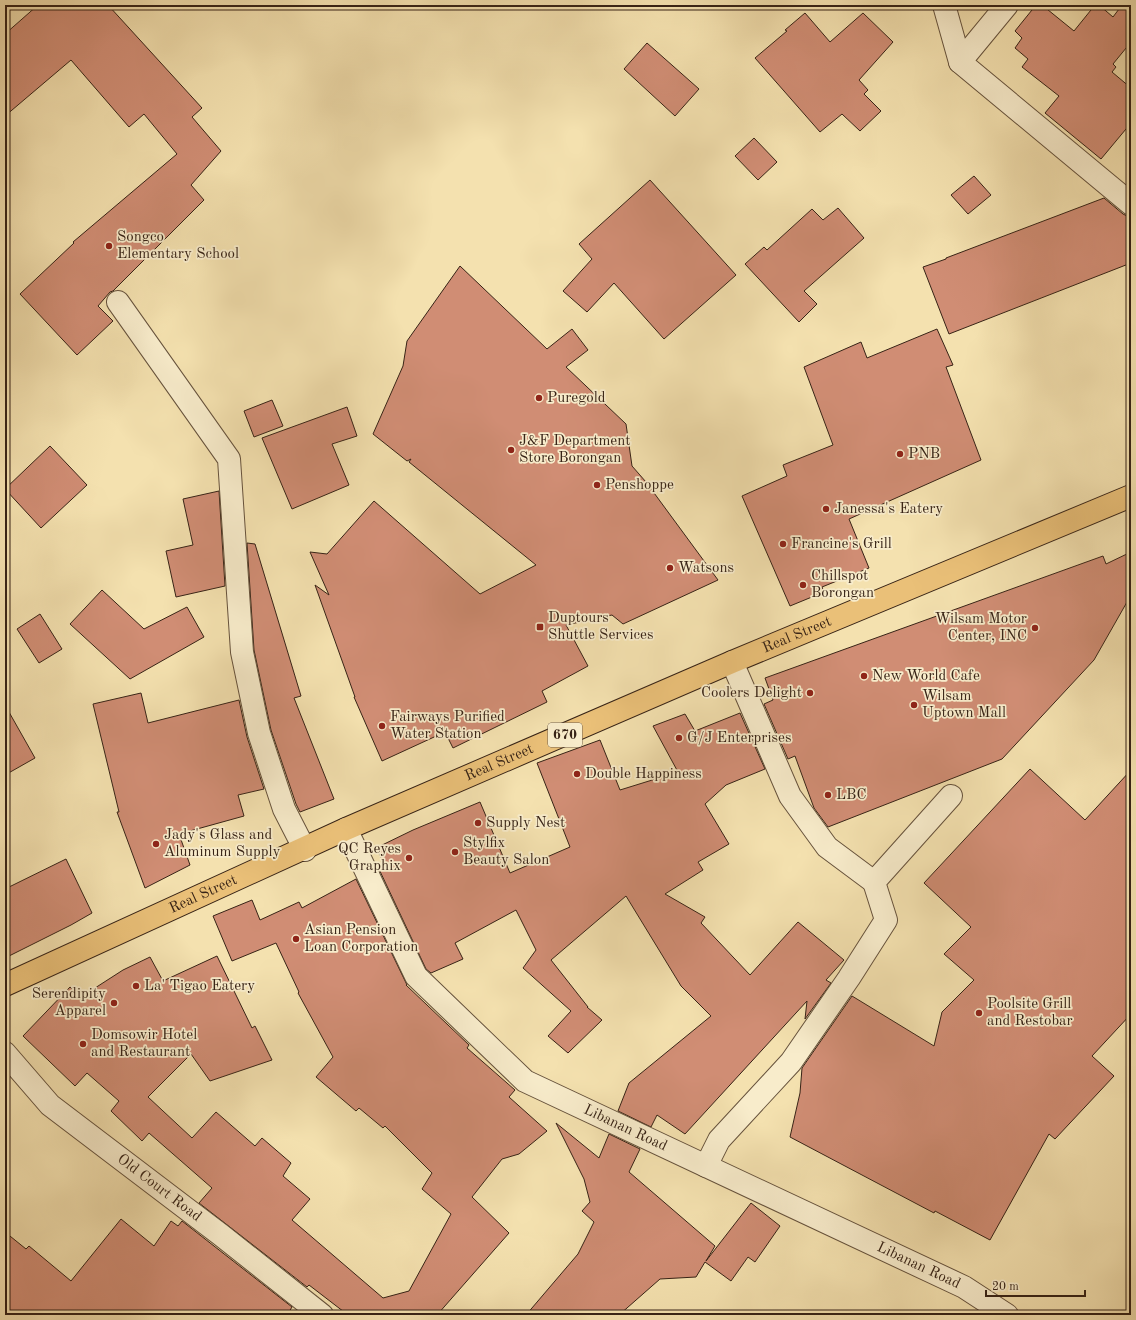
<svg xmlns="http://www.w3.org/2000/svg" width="1136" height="1320" font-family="'Old Standard TT',serif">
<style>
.building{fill:#d08d74;stroke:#372316}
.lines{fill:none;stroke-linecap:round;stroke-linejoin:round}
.minor-casing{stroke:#66523c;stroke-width:24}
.major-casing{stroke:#372316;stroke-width:24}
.minor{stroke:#f8eccb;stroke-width:22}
.major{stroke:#eac078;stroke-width:22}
.poi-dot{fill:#8f2418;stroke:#f8eccb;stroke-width:1.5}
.labels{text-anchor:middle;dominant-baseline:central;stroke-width:3.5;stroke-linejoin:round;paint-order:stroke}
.shield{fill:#f8eccb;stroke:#715f4c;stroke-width:1}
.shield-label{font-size:14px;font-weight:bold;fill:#372316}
.poi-label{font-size:15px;fill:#372316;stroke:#f8eccb;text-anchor:start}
.street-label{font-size:15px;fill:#372316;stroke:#f8eccb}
</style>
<rect width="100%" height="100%" fill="#f4e1af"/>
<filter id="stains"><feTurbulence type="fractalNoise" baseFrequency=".005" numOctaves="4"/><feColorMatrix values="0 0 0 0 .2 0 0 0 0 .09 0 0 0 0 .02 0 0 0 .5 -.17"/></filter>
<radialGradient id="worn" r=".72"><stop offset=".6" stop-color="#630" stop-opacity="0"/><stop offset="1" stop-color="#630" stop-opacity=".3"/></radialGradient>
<path class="building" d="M 38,5 L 108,5 L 202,108 L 192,117 L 221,151 L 191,185 L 204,200 L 113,291 L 110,292 L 98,306 L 113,321 L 77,355 L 20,294 L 74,243 L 73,242 L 177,154 L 144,114 L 129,127 L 71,60 L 5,116 L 5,34 Z
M 1036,5 L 1042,5 L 1074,31 L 1095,5 L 1099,5 L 1113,17 L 1122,5 L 1131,5 L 1131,42 L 1113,64 L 1116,67 L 1112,72 L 1131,88 L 1131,123 L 1101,159 L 1045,113 L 1059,96 L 1022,67 L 1028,59 L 1015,48 L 1022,38 L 1015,31 Z
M 805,13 L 830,42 L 863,13 L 893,42 L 859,80 L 868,90 L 864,94 L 881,111 L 860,131 L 842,114 L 820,132 L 755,58 L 787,31 L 785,30 Z
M 647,43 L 699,89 L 675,116 L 624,69 Z
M 754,138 L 777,162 L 758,180 L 735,156 Z
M 974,176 L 991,195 L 968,214 L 951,195 Z
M 650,180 L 736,275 L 664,339 L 614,283 L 587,312 L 563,291 L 592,259 L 579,244 Z
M 1104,198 L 1123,214 L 1131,218 L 1131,263 L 949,334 L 923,267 L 946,259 L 946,258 Z
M 838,208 L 864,238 L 804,291 L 817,304 L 799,322 L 745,264 L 764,247 L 767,250 L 812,209 L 823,220 Z
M 460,266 L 547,349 L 572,329 L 588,350 L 566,367 L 626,424 L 632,466 L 646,482 L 718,580 L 623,624 L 612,615 L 566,625 L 588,666 L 542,691 L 547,702 L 453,748 L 445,732 L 382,761 L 354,697 L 355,697 L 315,585 L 329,595 L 310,552 L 327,554 L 374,501 L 480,594 L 536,565 L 409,462 L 411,459 L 407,461 L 373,434 L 403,366 L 407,341 Z
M 937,329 L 953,365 L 946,367 L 981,460 L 849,519 L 869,568 L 822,587 L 824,592 L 790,606 L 742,496 L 787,476 L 783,465 L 833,445 L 804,367 L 861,342 L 867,358 Z
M 272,400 L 283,426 L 254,437 L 244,411 Z
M 347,407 L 357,436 L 332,444 L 349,485 L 292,509 L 262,438 Z
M 50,446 L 87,485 L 41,528 L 5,489 Z
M 219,491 L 225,586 L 176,597 L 166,551 L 193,545 L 183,499 Z
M 247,543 L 255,544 L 301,696 L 294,698 L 334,799 L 300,812 L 296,804 L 271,730 L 254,650 Z
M 1131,552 L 1131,595 L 1094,660 L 1002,759 L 828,827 L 814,808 L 795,756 L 788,759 L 764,704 L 773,700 L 765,678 L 1103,556 L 1106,564 Z
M 102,590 L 144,629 L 187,607 L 204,637 L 130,679 L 70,624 Z
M 40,614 L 62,649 L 39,663 L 17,629 Z
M 141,693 L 148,723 L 239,700 L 247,737 L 264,789 L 238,795 L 244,816 L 179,834 L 190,865 L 145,888 L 117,812 L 119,812 L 93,704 Z
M 5,705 L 35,758 L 5,775 Z
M 740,713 L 765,769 L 726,785 L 705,804 L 729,844 L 698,862 L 703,870 L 665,894 L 705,917 L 701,923 L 750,975 L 798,922 L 844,960 L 826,980 L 831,983 L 805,1019 L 807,1001 L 685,1134 L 657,1115 L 651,1127 L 618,1111 L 629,1083 L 711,1016 L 681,986 L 626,896 L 551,960 L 588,1007 L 587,1007 L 602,1020 L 568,1053 L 548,1036 L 571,1011 L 523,968 L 536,950 L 516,910 L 455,943 L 463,959 L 431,973 L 426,969 L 378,867 L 384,863 L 376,848 L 413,830 L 480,802 L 510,873 L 570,847 L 537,763 L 600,740 L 620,790 L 678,772 L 653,726 L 685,714 L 695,731 Z
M 1030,769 L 1085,820 L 1131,770 L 1131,1014 L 1092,1056 L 1114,1076 L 1055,1139 L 1049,1134 L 990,1240 L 935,1211 L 934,1213 L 790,1137 L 800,1093 L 802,1068 L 852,996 L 934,1046 L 942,1012 L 974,980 L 944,954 L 971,927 L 924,883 Z
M 66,859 L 92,913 L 71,925 L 5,958 L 5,889 Z
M 356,879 L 407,985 L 406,985 L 469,1045 L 467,1048 L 515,1090 L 509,1097 L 547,1131 L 519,1154 L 502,1159 L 472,1197 L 509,1233 L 437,1315 L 348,1315 L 309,1285 L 307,1287 L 199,1203 L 212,1188 L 149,1133 L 142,1141 L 111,1111 L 119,1101 L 87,1073 L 75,1086 L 23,1036 L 70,987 L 81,997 L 123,970 L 150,957 L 163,981 L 217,956 L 252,1028 L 255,1026 L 272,1060 L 210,1081 L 191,1054 L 148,1097 L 192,1138 L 216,1112 L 255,1146 L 262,1138 L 291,1163 L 283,1176 L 310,1199 L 292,1220 L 383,1298 L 409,1291 L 451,1214 L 422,1189 L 432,1173 L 385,1126 L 383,1128 L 359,1108 L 356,1111 L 316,1077 L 333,1057 L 298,993 L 299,992 L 276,943 L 232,961 L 213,916 L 252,900 L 260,920 L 299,902 L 302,908 Z
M 556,1123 L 599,1158 L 609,1134 L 640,1149 L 629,1172 L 715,1246 L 706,1261 L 751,1203 L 780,1226 L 755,1262 L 748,1257 L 731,1281 L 705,1262 L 696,1277 L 660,1279 L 619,1315 L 526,1315 L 578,1254 L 594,1222 L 582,1211 L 590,1202 L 584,1179 Z
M 121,1219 L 154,1246 L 171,1221 L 178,1226 L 182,1221 L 292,1307 L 287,1315 L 5,1315 L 5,1232 L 26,1249 L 29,1246 L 71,1281 Z"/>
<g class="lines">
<defs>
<g id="minor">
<path d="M 944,5 L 960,62 L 1131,204"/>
<path d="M 960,62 L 1007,5"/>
<path d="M 118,302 L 229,459 L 242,652 L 259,733 L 284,809 L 305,850"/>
<path d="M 732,662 L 790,796 L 827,847 L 874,882"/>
<path id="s1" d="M 346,829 L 416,976 L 525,1081 L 964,1287 L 1007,1315"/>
<path id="s2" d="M 5,1053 L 50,1105 L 221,1235 L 322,1315"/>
<path d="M 706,1166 L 719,1140 L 791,1062 L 849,978 L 886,920 L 874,882 L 951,796"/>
</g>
<g id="major">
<path id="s3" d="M 5,985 L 346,829 L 732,662 L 1131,496"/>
</g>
</defs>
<use href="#minor" class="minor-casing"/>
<use href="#major" class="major-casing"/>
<use href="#minor" class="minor"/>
<use href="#major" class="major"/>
</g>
<g class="poi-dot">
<circle cx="109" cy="246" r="4"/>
<circle cx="539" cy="398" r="4"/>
<circle cx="511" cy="450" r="4"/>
<circle cx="900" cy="454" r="4"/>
<circle cx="597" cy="485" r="4"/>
<circle cx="826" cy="509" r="4"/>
<circle cx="783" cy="544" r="4"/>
<circle cx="670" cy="568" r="4"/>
<circle cx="803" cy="585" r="4"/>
<rect x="536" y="623" width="8" height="8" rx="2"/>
<circle cx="1035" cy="628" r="4"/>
<circle cx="864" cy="676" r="4"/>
<circle cx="810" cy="693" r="4"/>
<circle cx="914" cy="705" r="4"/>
<circle cx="382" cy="726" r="4"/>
<circle cx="679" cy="738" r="4"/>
<circle cx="577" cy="774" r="4"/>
<circle cx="828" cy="795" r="4"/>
<circle cx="478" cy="823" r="4"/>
<circle cx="156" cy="844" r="4"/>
<circle cx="455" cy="852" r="4"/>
<circle cx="409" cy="858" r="4"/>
<circle cx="296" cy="939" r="4"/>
<circle cx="136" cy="986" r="4"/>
<circle cx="114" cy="1003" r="4"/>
<circle cx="979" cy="1013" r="4"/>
<circle cx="83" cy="1044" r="4"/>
</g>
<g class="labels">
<rect class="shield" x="548" y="723" width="34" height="24" rx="3"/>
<g class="shield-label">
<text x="565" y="735">670</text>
</g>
<g class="poi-label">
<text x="117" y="237">Songco<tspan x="117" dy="17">Elementary School</tspan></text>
<text x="547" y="398">Puregold</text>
<text x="519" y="441">J&amp;F Department<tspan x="519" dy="17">Store Borongan</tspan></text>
<text x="908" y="454">PNB</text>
<text x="605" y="485">Penshoppe</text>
<text x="834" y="509">Janessa's Eatery</text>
<text x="791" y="544">Francine's Grill</text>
<text x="678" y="568">Watsons</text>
<text x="811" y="576">Chillspot<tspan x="811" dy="17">Borongan</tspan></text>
<text x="548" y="618">Duptours<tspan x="548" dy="17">Shuttle Services</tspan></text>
<text x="1027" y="619" text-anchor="end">Wilsam Motor<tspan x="1027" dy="17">Center, INC</tspan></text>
<text x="872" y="676">New World Cafe</text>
<text x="802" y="693" text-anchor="end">Coolers Delight</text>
<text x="922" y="696">Wilsam<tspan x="922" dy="17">Uptown Mall</tspan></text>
<text x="390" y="717">Fairways Purified<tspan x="390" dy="17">Water Station</tspan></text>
<text x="687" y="738">G/J Enterprises</text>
<text x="585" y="774">Double Happiness</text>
<text x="836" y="795">LBC</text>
<text x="486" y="823">Supply Nest</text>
<text x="164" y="835">Jady's Glass and<tspan x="164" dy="17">Aluminum Supply</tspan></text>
<text x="463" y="843">Stylfix<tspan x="463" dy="17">Beauty Salon</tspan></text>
<text x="401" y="849" text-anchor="end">QC Reyes<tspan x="401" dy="17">Graphix</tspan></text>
<text x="304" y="930">Asian Pension<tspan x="304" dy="17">Loan Corporation</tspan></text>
<text x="144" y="986">La' Tigao Eatery</text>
<text x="106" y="994" text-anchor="end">Serendipity<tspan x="106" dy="17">Apparel</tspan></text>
<text x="987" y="1004">Poolsite Grill<tspan x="987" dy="17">and Restobar</tspan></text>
<text x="91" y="1035">Domsowir Hotel<tspan x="91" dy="17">and Restaurant</tspan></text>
</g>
<g class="street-label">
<text stroke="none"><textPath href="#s3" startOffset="866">Real Street</textPath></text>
<text stroke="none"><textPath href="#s3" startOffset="542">Real Street</textPath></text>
<text stroke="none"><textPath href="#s3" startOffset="218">Real Street</textPath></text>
<text stroke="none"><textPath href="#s1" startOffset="425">Libanan Road</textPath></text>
<text stroke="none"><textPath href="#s2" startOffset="206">Old Court Road</textPath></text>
<text stroke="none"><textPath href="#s1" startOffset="749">Libanan Road</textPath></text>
</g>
</g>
<rect width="1136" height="1320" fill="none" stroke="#f4e1af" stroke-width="20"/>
<rect x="6" y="6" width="1124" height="1308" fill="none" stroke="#372316" stroke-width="2"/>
<rect x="10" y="10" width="1116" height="1300" fill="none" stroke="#372316"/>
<path d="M986 1290v6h99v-6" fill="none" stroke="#372316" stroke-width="2"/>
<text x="992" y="1290" font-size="12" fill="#372316" stroke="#f8eccb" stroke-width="3" paint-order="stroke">20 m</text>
<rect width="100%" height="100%" filter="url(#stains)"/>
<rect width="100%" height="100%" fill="url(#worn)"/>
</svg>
